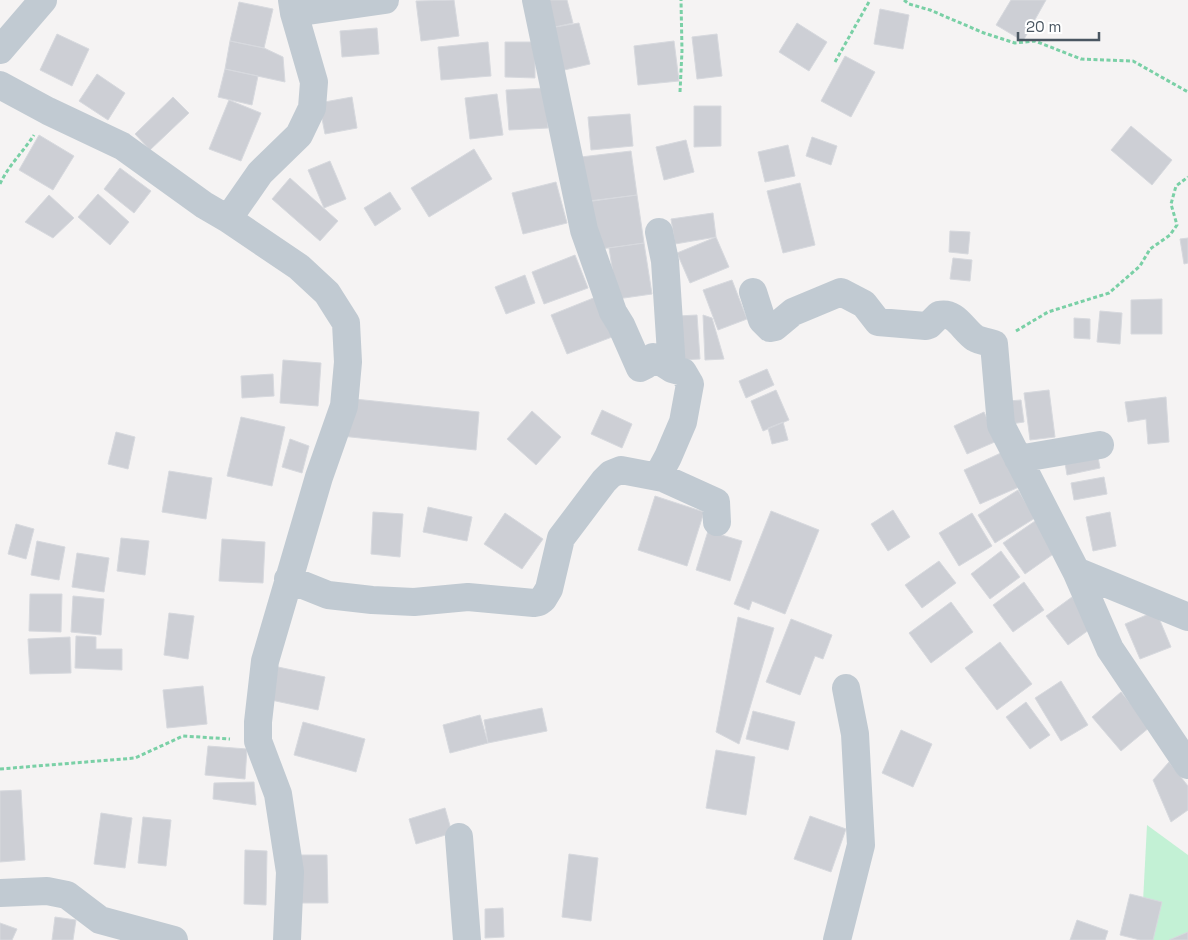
<svg xmlns="http://www.w3.org/2000/svg" width="1188" height="940" font-family="'Space Grotesk',sans-serif">
<style>
.green{fill:#c3f1d5}
.building{fill:#cdcfd5;stroke:#d7d9de}
.lines{fill:none;stroke-linecap:round;stroke-linejoin:round}
.path{stroke:#7ad0a6;stroke-width:3;stroke-dasharray:4 2.5;stroke-linecap:butt}
.minor{stroke:#c1cad2;stroke-width:28}
.tertiary{stroke:#c1cad2;stroke-width:28}
</style>
<rect width="100%" height="100%" fill="#f5f3f3"/>
<path class="green" d="M 1147,825 L 1188,855 L 1188,940 L 1141,940 Z"/>
<path class="building" d="M 454,0 L 459,36 L 421,41 L 416,1 Z
M 543,0 L 567,0 L 573,23 L 550,28 Z
M 1011,0 L 1046,0 L 1023,41 L 996,25 Z
M 239,2 L 273,9 L 264,48 L 230,41 Z
M 880,9 L 909,15 L 903,49 L 874,44 Z
M 579,23 L 590,64 L 560,71 L 550,28 Z
M 797,23 L 827,42 L 809,71 L 779,52 Z
M 377,28 L 379,54 L 342,57 L 340,31 Z
M 57,34 L 89,49 L 72,86 L 40,70 Z
M 717,34 L 722,76 L 697,79 L 692,37 Z
M 230,41 L 264,48 L 283,57 L 285,82 L 225,69 Z
M 674,41 L 679,81 L 638,85 L 634,46 Z
M 488,42 L 491,76 L 441,80 L 438,47 Z
M 505,42 L 535,42 L 535,78 L 505,77 Z
M 845,56 L 875,72 L 851,117 L 821,101 Z
M 225,69 L 258,76 L 252,105 L 218,97 Z
M 97,74 L 125,93 L 108,120 L 79,101 Z
M 545,88 L 548,128 L 509,130 L 506,90 Z
M 497,94 L 503,135 L 470,139 L 465,98 Z
M 173,97 L 189,113 L 150,150 L 135,134 Z
M 352,97 L 357,128 L 325,134 L 319,103 Z
M 229,100 L 261,113 L 241,161 L 209,149 Z
M 694,106 L 721,106 L 721,146 L 694,147 Z
M 630,114 L 633,146 L 591,150 L 588,117 Z
M 1131,126 L 1172,160 L 1152,185 L 1111,150 Z
M 39,135 L 74,156 L 53,190 L 19,170 Z
M 812,137 L 837,146 L 831,165 L 806,156 Z
M 686,140 L 694,172 L 664,180 L 656,147 Z
M 788,145 L 795,176 L 765,182 L 758,152 Z
M 474,149 L 492,179 L 429,217 L 411,188 Z
M 631,151 L 637,195 L 588,201 L 581,157 Z
M 330,161 L 346,199 L 324,208 L 308,170 Z
M 120,168 L 151,191 L 134,213 L 104,189 Z
M 290,178 L 338,221 L 320,241 L 272,199 Z
M 556,182 L 567,223 L 523,234 L 512,193 Z
M 800,183 L 815,245 L 783,253 L 767,191 Z
M 390,192 L 401,209 L 375,226 L 364,208 Z
M 98,194 L 129,222 L 110,245 L 78,217 Z
M 49,195 L 74,218 L 53,238 L 25,222 Z
M 637,195 L 644,243 L 593,250 L 586,202 Z
M 713,213 L 716,237 L 675,244 L 671,219 Z
M 950,231 L 970,232 L 968,254 L 949,252 Z
M 716,237 L 729,267 L 690,283 L 677,253 Z
M 1188,238 L 1188,263 L 1184,264 L 1180,239 Z
M 644,243 L 652,294 L 617,299 L 609,248 Z
M 575,255 L 588,288 L 544,304 L 532,272 Z
M 953,258 L 972,260 L 970,281 L 950,279 Z
M 525,275 L 535,303 L 506,314 L 495,287 Z
M 732,280 L 747,319 L 718,330 L 703,290 Z
M 596,297 L 612,337 L 567,354 L 551,315 Z
M 1162,299 L 1162,334 L 1131,334 L 1131,300 Z
M 1100,311 L 1122,313 L 1120,344 L 1097,342 Z
M 697,315 L 700,359 L 681,360 L 678,316 Z
M 703,315 L 712,318 L 724,359 L 705,360 Z
M 1074,318 L 1090,319 L 1090,339 L 1074,338 Z
M 283,360 L 321,363 L 318,406 L 280,403 Z
M 767,369 L 774,385 L 746,398 L 739,381 Z
M 273,374 L 274,396 L 242,398 L 241,376 Z
M 776,390 L 789,420 L 763,431 L 751,401 Z
M 1049,390 L 1055,437 L 1030,440 L 1024,393 Z
M 1166,397 L 1169,442 L 1148,444 L 1146,419 L 1128,422 L 1125,402 Z
M 345,398 L 479,412 L 476,450 L 341,436 Z
M 1021,400 L 1024,422 L 1011,424 L 1008,401 Z
M 602,410 L 632,424 L 622,448 L 591,434 Z
M 532,411 L 561,437 L 536,465 L 507,439 Z
M 984,412 L 997,441 L 967,454 L 954,426 Z
M 241,417 L 285,427 L 272,486 L 227,476 Z
M 783,422 L 788,440 L 772,444 L 768,428 Z
M 116,432 L 135,437 L 128,469 L 108,464 Z
M 290,439 L 309,446 L 302,473 L 282,467 Z
M 1003,452 L 1019,487 L 980,504 L 964,470 Z
M 1098,457 L 1100,468 L 1067,475 L 1065,463 Z
M 169,471 L 212,478 L 206,519 L 162,512 Z
M 1104,477 L 1107,494 L 1074,500 L 1071,483 Z
M 1018,490 L 1035,518 L 995,543 L 978,515 Z
M 655,496 L 704,512 L 687,566 L 638,550 Z
M 428,507 L 472,517 L 467,541 L 423,532 Z
M 893,510 L 910,537 L 888,551 L 871,524 Z
M 771,511 L 819,530 L 785,614 L 752,601 L 749,610 L 734,604 Z
M 373,512 L 403,514 L 400,557 L 371,554 Z
M 1110,512 L 1116,546 L 1093,551 L 1086,517 Z
M 505,513 L 543,539 L 522,569 L 484,544 Z
M 972,513 L 992,546 L 959,566 L 939,533 Z
M 1038,519 L 1059,550 L 1025,574 L 1003,543 Z
M 16,524 L 34,529 L 26,559 L 8,554 Z
M 708,531 L 742,541 L 730,581 L 696,570 Z
M 121,538 L 149,541 L 145,575 L 117,571 Z
M 222,539 L 265,542 L 263,583 L 219,581 Z
M 37,541 L 65,547 L 59,580 L 31,575 Z
M 1001,551 L 1020,577 L 990,599 L 971,574 Z
M 77,553 L 109,558 L 104,592 L 72,587 Z
M 939,561 L 956,583 L 922,608 L 905,585 Z
M 1024,582 L 1044,610 L 1013,632 L 993,605 Z
M 30,594 L 62,594 L 61,632 L 29,631 Z
M 73,596 L 104,599 L 101,635 L 71,632 Z
M 1072,597 L 1093,627 L 1068,645 L 1046,616 Z
M 951,602 L 973,632 L 931,663 L 909,633 Z
M 1156,611 L 1171,647 L 1140,659 L 1125,624 Z
M 169,613 L 194,616 L 188,659 L 164,655 Z
M 738,617 L 774,628 L 739,744 L 716,732 Z
M 791,619 L 832,635 L 823,659 L 815,656 L 800,695 L 766,682 Z
M 76,636 L 96,637 L 96,649 L 122,649 L 122,670 L 75,668 Z
M 70,637 L 71,673 L 30,674 L 28,639 Z
M 1000,642 L 1032,684 L 997,710 L 965,668 Z
M 278,667 L 325,677 L 318,710 L 271,700 Z
M 1061,681 L 1088,725 L 1061,741 L 1035,698 Z
M 203,686 L 207,724 L 167,728 L 163,690 Z
M 1121,692 L 1150,727 L 1121,751 L 1092,717 Z
M 1026,702 L 1050,735 L 1030,749 L 1006,717 Z
M 542,708 L 547,731 L 488,743 L 484,720 Z
M 753,711 L 795,722 L 788,750 L 746,739 Z
M 480,715 L 488,743 L 450,753 L 443,725 Z
M 303,722 L 365,739 L 356,772 L 294,755 Z
M 901,730 L 932,744 L 913,787 L 882,773 Z
M 208,746 L 247,749 L 245,779 L 205,775 Z
M 716,750 L 755,757 L 746,815 L 706,808 Z
M 1169,762 L 1188,786 L 1188,810 L 1171,822 L 1153,780 Z
M 254,782 L 256,805 L 213,799 L 214,783 Z
M 21,790 L 25,860 L 0,862 L 0,791 Z
M 445,808 L 452,833 L 416,844 L 409,819 Z
M 101,813 L 132,818 L 125,868 L 94,864 Z
M 810,816 L 846,829 L 831,872 L 794,859 Z
M 143,817 L 171,820 L 166,866 L 138,863 Z
M 245,850 L 267,851 L 266,905 L 244,904 Z
M 569,854 L 598,858 L 591,921 L 562,917 Z
M 300,855 L 327,855 L 328,903 L 301,903 Z
M 1130,894 L 1162,902 L 1153,940 L 1140,940 L 1120,935 Z
M 503,908 L 504,937 L 485,938 L 485,909 Z
M 55,917 L 76,920 L 73,940 L 52,940 Z
M 1077,920 L 1108,931 L 1105,940 L 1070,940 Z
M 0,923 L 17,929 L 12,940 L 0,940 Z
M 1188,932 L 1188,940 L 1169,940 Z"/>
<g class="lines">
<path class="path" d="M 904,0 L 909,4 L 930,10 L 984,33 L 1015,43 L 1035,41 L 1081,59 L 1133,61 L 1188,92
M 835,62 L 870,0
M 680,92 L 682,51 L 681,0
M 0,184 C 8,166 23,152 34,135
M 1016,331 L 1048,312 L 1109,293 L 1140,266 L 1150,249 L 1170,235 L 1177,225 L 1171,204 L 1176,186 L 1188,177
M 0,769 L 135,758 L 183,736 L 230,739"/>
<path class="minor" d="M 294,13 L 385,0
M 0,50 L 43,0
M 0,85 L 48,111 L 122,146 L 204,205 L 228,219
M 659,232 L 665,261 L 672,369
M 753,292 L 762,320 L 770,328 L 775,327 L 793,312 L 841,292 L 864,304 L 878,322 L 926,326 L 929,325 L 939,315 C 956,311 963,330 975,338 C 980,341 988,342 994,344 L 1001,425 L 1076,571 L 1110,649 L 1188,765
M 1018,459 L 1100,445
M 663,478 L 716,502 L 717,522
M 1076,571 L 1188,617
M 288,579 L 328,595 L 372,600 L 414,602 L 468,597 L 534,603 L 539,602 L 543,599 L 549,589 L 561,538 L 604,481 L 611,474 L 621,470 L 663,478 L 661,470 L 668,457 L 683,422 L 690,384 L 683,372 L 672,369 L 653,357 L 646,365 L 640,368 L 621,325 L 613,312 L 584,230 L 536,0
M 459,837 L 467,940
M 287,940 L 290,872 L 278,794 L 258,741 L 258,722 L 265,661 L 319,477 L 344,406 L 348,362 L 346,323 L 327,293 L 299,267 L 228,219 L 260,173 L 299,135 L 312,108 L 314,82 L 294,13 L 292,0
M 837,940 L 861,845 L 855,734 L 846,688"/>
<path class="tertiary" d="M 0,893 L 47,891 L 67,895 L 100,920 L 174,940"/>
</g>
<path d="M1018 32v8h81v-8" fill="none" stroke="#4a5661" stroke-width="2.5"/>
<text x="1026" y="32" font-size="15" fill="#4a5661" stroke="#ffffff" stroke-width="4" paint-order="stroke">20 m</text>
</svg>
